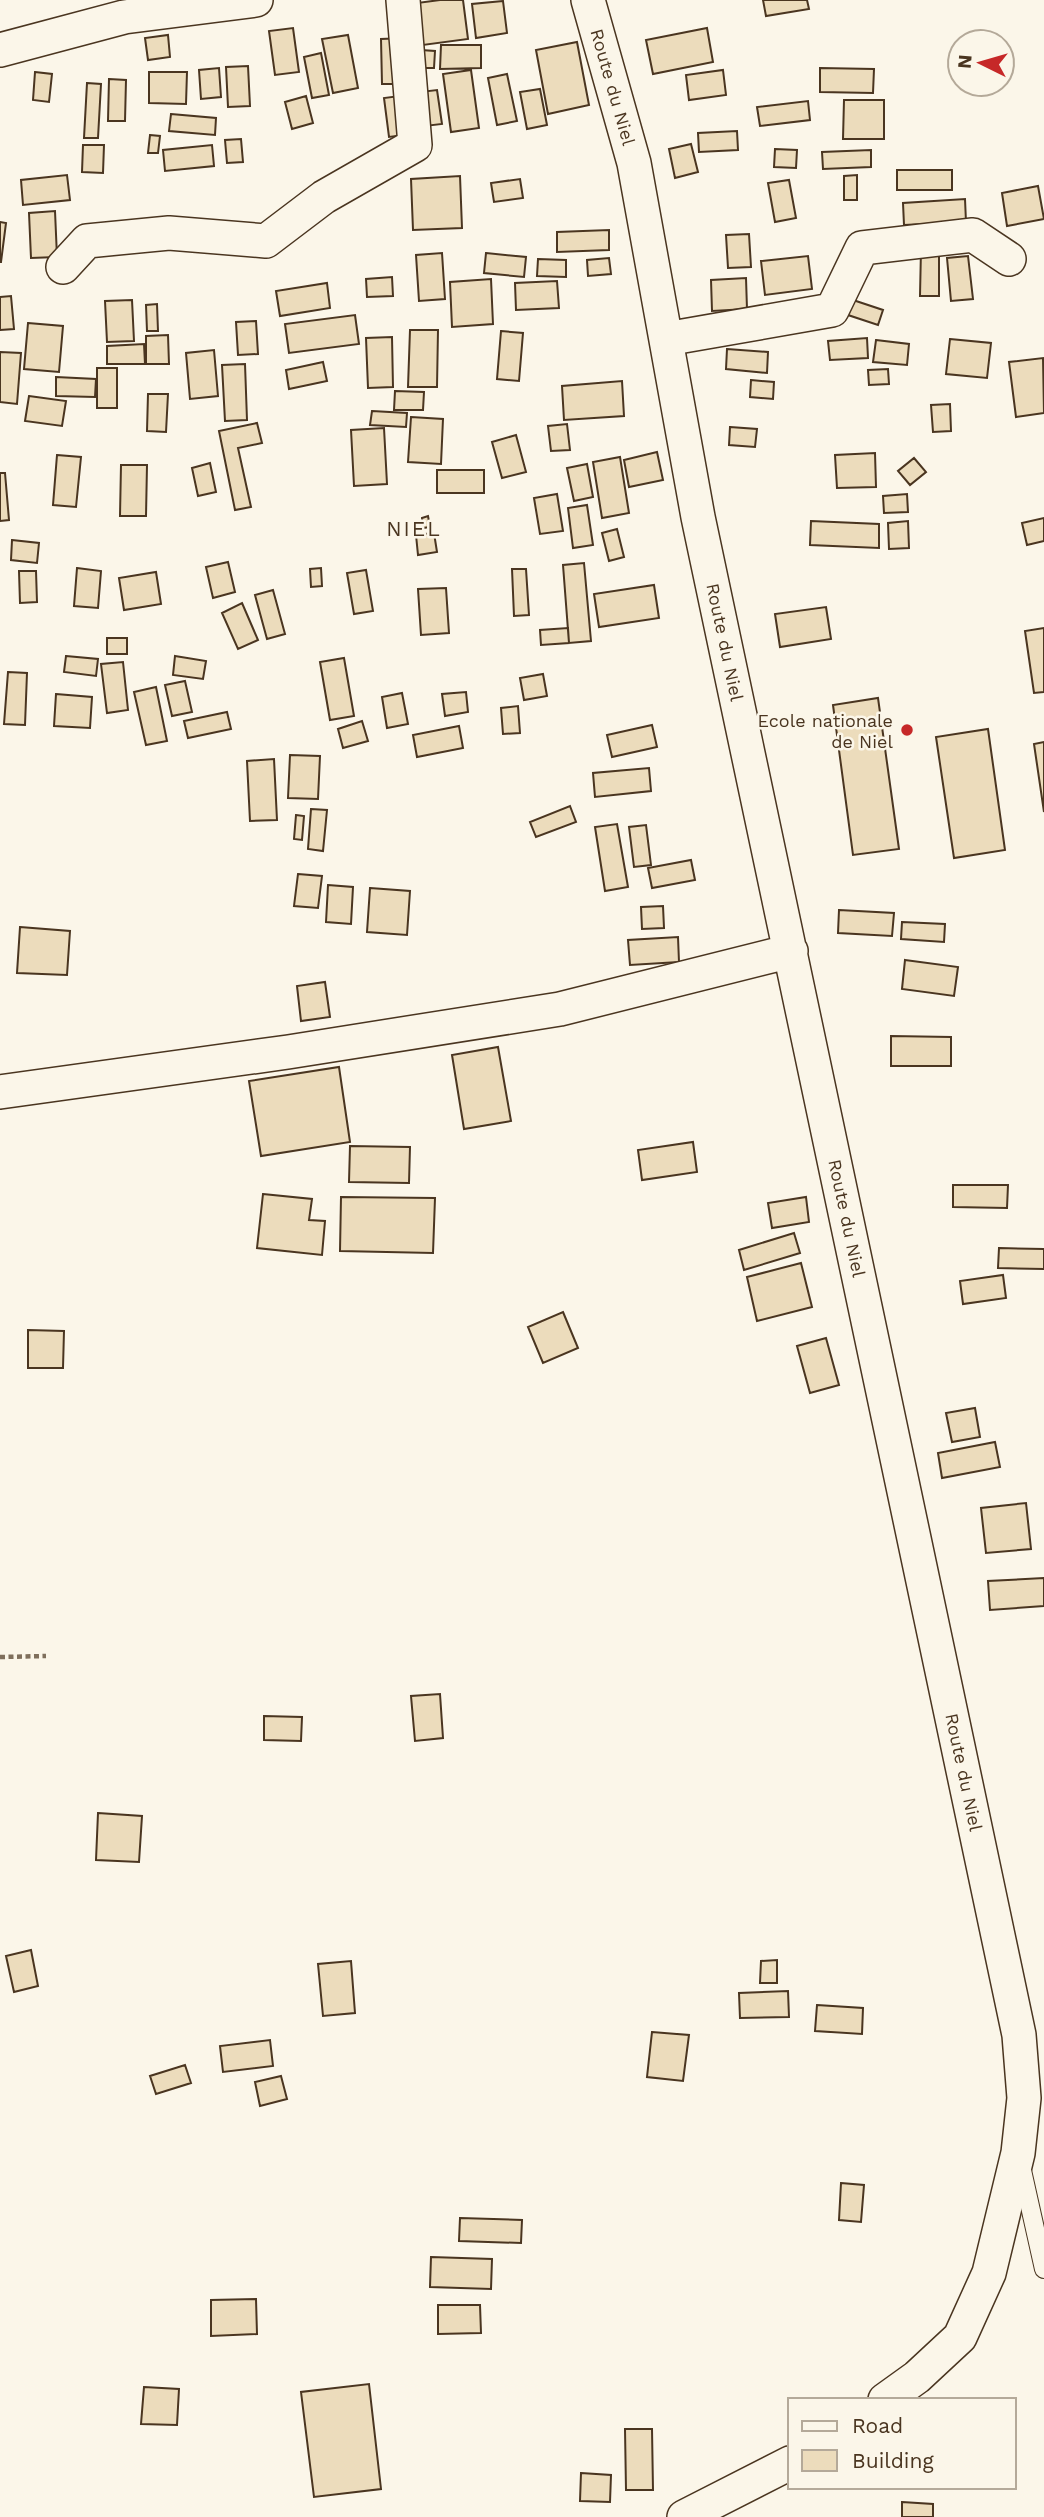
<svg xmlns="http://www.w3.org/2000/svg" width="1044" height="2517" font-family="'Work Sans',sans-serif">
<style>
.building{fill:#ecdcbc;stroke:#4a3520;stroke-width:2}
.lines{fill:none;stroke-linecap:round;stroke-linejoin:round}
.service-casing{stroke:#4a3520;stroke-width:20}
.minor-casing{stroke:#4a3520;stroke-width:36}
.path{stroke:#7f6f5c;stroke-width:4.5;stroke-dasharray:5 3.5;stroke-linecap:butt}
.service{stroke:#fbf6e9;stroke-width:18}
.minor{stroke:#fbf6e9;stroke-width:33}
.poi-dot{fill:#c62828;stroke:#fbf6e9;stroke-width:2.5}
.labels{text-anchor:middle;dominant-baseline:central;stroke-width:5;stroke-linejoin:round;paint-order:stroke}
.street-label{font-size:18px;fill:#4a3520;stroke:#fbf6e9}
.poi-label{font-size:18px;fill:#4a3520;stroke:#fbf6e9;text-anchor:end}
.quarter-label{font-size:21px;letter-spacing:2px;fill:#4a3520;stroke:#fbf6e9}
</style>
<rect width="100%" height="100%" fill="#fbf6e9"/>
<path class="building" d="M 440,0 L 463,0 L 468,39 L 423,45 L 417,3 Z
M 763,0 L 807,0 L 809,9 L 766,16 Z
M 503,1 L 507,33 L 476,38 L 472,4 Z
M 293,28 L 299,72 L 275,75 L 269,31 Z
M 707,28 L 713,62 L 653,74 L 646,40 Z
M 168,35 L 170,57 L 148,60 L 145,38 Z
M 348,35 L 358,88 L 333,93 L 322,39 Z
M 405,38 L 406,84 L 382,84 L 381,39 Z
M 577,42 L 589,105 L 548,114 L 536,50 Z
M 441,45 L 481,45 L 481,68 L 440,69 Z
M 421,50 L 435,51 L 434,68 L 421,68 Z
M 321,53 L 329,95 L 312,98 L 304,57 Z
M 248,66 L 250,106 L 228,107 L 226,67 Z
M 219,68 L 221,97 L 201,99 L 199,70 Z
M 820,68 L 874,69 L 873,93 L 820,92 Z
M 471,70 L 479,128 L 451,132 L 443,74 Z
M 723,70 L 726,95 L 689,100 L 686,75 Z
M 35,72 L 52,74 L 49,102 L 33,100 Z
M 149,72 L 187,72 L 186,104 L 149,103 Z
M 507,74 L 517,121 L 497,125 L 488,78 Z
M 109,79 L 126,80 L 125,121 L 108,121 Z
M 87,83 L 101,84 L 98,138 L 84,138 Z
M 540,89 L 547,125 L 527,129 L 520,92 Z
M 437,90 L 442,124 L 425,126 L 420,92 Z
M 407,95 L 412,134 L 389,137 L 384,98 Z
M 306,96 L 313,123 L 292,129 L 285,102 Z
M 844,100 L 884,100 L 884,139 L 843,139 Z
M 808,101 L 810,120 L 760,126 L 757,107 Z
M 171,114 L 216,118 L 215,135 L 169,131 Z
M 737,131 L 738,150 L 699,152 L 698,133 Z
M 150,135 L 160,136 L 158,153 L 148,153 Z
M 241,139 L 243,162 L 227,163 L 225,140 Z
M 691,144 L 698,172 L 675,178 L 669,149 Z
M 83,145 L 104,145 L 103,173 L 82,172 Z
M 212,145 L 214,166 L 165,171 L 163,150 Z
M 775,149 L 797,150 L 796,168 L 774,167 Z
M 871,150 L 871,167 L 823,169 L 822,152 Z
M 897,170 L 952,170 L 952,190 L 897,190 Z
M 67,175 L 70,200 L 23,205 L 21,180 Z
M 857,175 L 857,200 L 844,200 L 844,176 Z
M 460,176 L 462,228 L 413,230 L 411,179 Z
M 520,179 L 523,198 L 494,202 L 491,183 Z
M 789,180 L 796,218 L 775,222 L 768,183 Z
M 1038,186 L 1044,219 L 1007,226 L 1002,193 Z
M 965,199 L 966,222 L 904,225 L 903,203 Z
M 55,211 L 57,257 L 31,258 L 29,213 Z
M 0,222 L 6,223 L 1,262 L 0,262 Z
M 609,230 L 609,250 L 557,252 L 557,232 Z
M 749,234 L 751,267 L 728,268 L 726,235 Z
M 921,249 L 939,249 L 939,296 L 920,296 Z
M 442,253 L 445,299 L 419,301 L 416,255 Z
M 486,253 L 526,257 L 524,277 L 484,273 Z
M 808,256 L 812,289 L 765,295 L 761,261 Z
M 968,256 L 973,299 L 951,301 L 947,258 Z
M 609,258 L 611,274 L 588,276 L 587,260 Z
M 538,259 L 566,260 L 566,277 L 537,276 Z
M 392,277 L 393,296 L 367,297 L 366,279 Z
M 746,278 L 747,309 L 712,311 L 711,280 Z
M 491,279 L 493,324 L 452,327 L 450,282 Z
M 557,281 L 559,308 L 516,310 L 515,283 Z
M 327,283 L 330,308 L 280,316 L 276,291 Z
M 11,296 L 14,329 L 0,330 L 0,297 Z
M 132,300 L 134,341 L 107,342 L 105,301 Z
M 853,300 L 883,310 L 878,325 L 848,315 Z
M 157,304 L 158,331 L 147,331 L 146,305 Z
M 355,315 L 359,344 L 289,353 L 285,324 Z
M 256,321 L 258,354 L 238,355 L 236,322 Z
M 28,323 L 63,326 L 59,372 L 24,369 Z
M 410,330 L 438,330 L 437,387 L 408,387 Z
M 501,331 L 523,333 L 519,381 L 497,379 Z
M 168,335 L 169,364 L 146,364 L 146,336 Z
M 392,337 L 393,387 L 368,388 L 366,338 Z
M 867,338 L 868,358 L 830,360 L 828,341 Z
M 950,339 L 991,343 L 987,378 L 946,374 Z
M 876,340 L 909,344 L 907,365 L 873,362 Z
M 144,344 L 145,364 L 107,364 L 107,346 Z
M 727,349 L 768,352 L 767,373 L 726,369 Z
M 214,350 L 218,396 L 190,399 L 186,353 Z
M 0,352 L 21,353 L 17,404 L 0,402 Z
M 1043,358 L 1044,413 L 1016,417 L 1009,362 Z
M 323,362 L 327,381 L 289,389 L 286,370 Z
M 245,364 L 247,420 L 225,421 L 222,365 Z
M 97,368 L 117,368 L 117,408 L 97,408 Z
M 888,369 L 889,384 L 869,385 L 868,370 Z
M 56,377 L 96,379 L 95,397 L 56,396 Z
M 751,380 L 774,382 L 773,399 L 750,397 Z
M 622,381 L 624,416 L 564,420 L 562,386 Z
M 395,391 L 424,392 L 423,410 L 394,410 Z
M 148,394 L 168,394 L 166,432 L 147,431 Z
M 29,396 L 66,401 L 62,426 L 25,421 Z
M 950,404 L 951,431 L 933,432 L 931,405 Z
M 372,411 L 407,413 L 406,427 L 370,425 Z
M 411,417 L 443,419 L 441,464 L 408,462 Z
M 257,423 L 262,443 L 238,448 L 251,507 L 235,510 L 219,431 Z
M 567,424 L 570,450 L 551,451 L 548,426 Z
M 730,427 L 757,429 L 755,447 L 729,445 Z
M 384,428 L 387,484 L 354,486 L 351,430 Z
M 516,435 L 526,472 L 502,478 L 492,442 Z
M 657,452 L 663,480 L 629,487 L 624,460 Z
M 875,453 L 876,487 L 837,488 L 835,455 Z
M 57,455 L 81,457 L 76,507 L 53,505 Z
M 620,457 L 629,513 L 602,518 L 593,462 Z
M 914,458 L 926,472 L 910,485 L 898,471 Z
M 210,463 L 216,492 L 198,496 L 192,468 Z
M 587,464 L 593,497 L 574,501 L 567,468 Z
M 121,465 L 147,465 L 146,516 L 120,516 Z
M 437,470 L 484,470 L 484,493 L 437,493 Z
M 0,473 L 5,473 L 9,520 L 0,521 Z
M 557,494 L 563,531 L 540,534 L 534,498 Z
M 907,494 L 908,512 L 884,513 L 883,496 Z
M 587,505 L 593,545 L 573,548 L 568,508 Z
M 428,516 L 430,527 L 423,528 L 422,518 Z
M 1044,518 L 1044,541 L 1027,545 L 1022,523 Z
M 811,521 L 879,524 L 879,548 L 810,545 Z
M 908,521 L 909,548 L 889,549 L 888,523 Z
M 617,529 L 624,557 L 609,561 L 602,533 Z
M 434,533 L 437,552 L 418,555 L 416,535 Z
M 12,540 L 39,543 L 37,563 L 11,560 Z
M 228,562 L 235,592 L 213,598 L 206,567 Z
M 584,563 L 591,641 L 569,643 L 563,565 Z
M 77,568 L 101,571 L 98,608 L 74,606 Z
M 321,568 L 322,586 L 311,587 L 310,569 Z
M 512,569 L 526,569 L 529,615 L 514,616 Z
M 366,570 L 373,611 L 354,614 L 347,573 Z
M 19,571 L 36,571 L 37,602 L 20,603 Z
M 156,572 L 161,604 L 124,610 L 119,578 Z
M 654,585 L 659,618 L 599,627 L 594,594 Z
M 446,588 L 449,633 L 421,635 L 418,589 Z
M 273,590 L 285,634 L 267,639 L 255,595 Z
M 242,603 L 258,640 L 238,649 L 222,613 Z
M 826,607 L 831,639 L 780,647 L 775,614 Z
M 568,628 L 569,643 L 541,645 L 540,630 Z
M 1044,628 L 1044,692 L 1034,693 L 1025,631 Z
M 107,638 L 127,638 L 127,654 L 107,654 Z
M 66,656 L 98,659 L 96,676 L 64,672 Z
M 175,656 L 206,661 L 203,679 L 173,675 Z
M 344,658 L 354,716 L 330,720 L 320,662 Z
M 123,662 L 128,710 L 107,713 L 101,664 Z
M 8,672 L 27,673 L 25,725 L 4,724 Z
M 543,674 L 547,696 L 524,700 L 520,678 Z
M 185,681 L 192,712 L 172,716 L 165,685 Z
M 156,687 L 167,741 L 146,745 L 134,692 Z
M 466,692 L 468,712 L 445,716 L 442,694 Z
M 402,693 L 408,724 L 387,728 L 382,697 Z
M 56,694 L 92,697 L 90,728 L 54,726 Z
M 878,698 L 899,849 L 853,855 L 833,705 Z
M 518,706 L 520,733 L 503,734 L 501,708 Z
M 227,712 L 231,729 L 188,738 L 184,721 Z
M 362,721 L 368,741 L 343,748 L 338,729 Z
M 652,725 L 657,747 L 612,757 L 607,735 Z
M 459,726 L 463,748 L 417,757 L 413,735 Z
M 988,729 L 1005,850 L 954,858 L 936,737 Z
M 1044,742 L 1044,812 L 1034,744 Z
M 290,755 L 320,756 L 318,799 L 288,798 Z
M 274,759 L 277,820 L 250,821 L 247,761 Z
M 649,768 L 651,791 L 595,797 L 593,773 Z
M 570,806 L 576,822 L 536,837 L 530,822 Z
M 311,809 L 327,810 L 323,851 L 308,849 Z
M 296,815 L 304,816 L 302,840 L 294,839 Z
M 617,824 L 628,887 L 605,891 L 595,827 Z
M 646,825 L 651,865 L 634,867 L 629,827 Z
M 691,860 L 695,880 L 652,888 L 648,868 Z
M 298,874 L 322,876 L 318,908 L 294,906 Z
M 328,885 L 353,887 L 351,924 L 326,922 Z
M 370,888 L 410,891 L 407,935 L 367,932 Z
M 663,906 L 664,928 L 642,929 L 641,907 Z
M 839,910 L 894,913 L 892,936 L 838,933 Z
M 902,922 L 945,924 L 944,942 L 901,939 Z
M 20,927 L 70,931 L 67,975 L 17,973 Z
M 678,937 L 679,962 L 630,965 L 628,940 Z
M 905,960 L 958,967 L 954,996 L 902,989 Z
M 325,982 L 330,1017 L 301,1021 L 297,986 Z
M 891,1036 L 951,1037 L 951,1066 L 891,1066 Z
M 498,1047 L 511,1121 L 464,1129 L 452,1055 Z
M 339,1067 L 350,1142 L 261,1156 L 249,1081 Z
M 693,1142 L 697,1172 L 642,1180 L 638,1150 Z
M 350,1146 L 410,1147 L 409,1183 L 349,1182 Z
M 953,1185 L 1008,1185 L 1007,1208 L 953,1207 Z
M 263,1194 L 312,1199 L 309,1220 L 325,1221 L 322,1255 L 257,1248 Z
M 341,1197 L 435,1198 L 433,1253 L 340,1251 Z
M 806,1197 L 809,1222 L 772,1228 L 768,1203 Z
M 794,1233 L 800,1253 L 744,1270 L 739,1250 Z
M 999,1248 L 1044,1249 L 1044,1269 L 998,1268 Z
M 801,1263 L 812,1307 L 757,1321 L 747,1277 Z
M 1003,1275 L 1006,1298 L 963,1304 L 960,1281 Z
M 563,1312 L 578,1348 L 543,1363 L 528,1327 Z
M 28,1330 L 64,1331 L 63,1368 L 28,1368 Z
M 826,1338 L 839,1385 L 810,1393 L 797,1346 Z
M 975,1408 L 980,1437 L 952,1442 L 946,1413 Z
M 995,1442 L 1000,1467 L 942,1478 L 938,1453 Z
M 1026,1503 L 1031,1549 L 986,1553 L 981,1508 Z
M 1044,1578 L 1044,1606 L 990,1610 L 988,1581 Z
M 440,1694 L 443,1738 L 415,1741 L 411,1696 Z
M 264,1716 L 302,1717 L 301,1741 L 264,1740 Z
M 98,1813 L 142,1816 L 139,1862 L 96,1860 Z
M 31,1950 L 38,1986 L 14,1992 L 6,1956 Z
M 777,1960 L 777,1983 L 760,1983 L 761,1961 Z
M 351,1961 L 355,2013 L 323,2016 L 318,1964 Z
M 788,1991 L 789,2017 L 740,2018 L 739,1993 Z
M 817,2005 L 863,2008 L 862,2034 L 815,2031 Z
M 652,2032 L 689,2035 L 683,2081 L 647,2077 Z
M 270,2040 L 273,2066 L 223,2072 L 220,2046 Z
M 185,2065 L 191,2083 L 156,2094 L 150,2076 Z
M 281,2076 L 287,2099 L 260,2106 L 255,2082 Z
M 841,2183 L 864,2185 L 861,2222 L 839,2220 Z
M 460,2218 L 522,2220 L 521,2243 L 459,2241 Z
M 431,2257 L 492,2259 L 491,2289 L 430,2287 Z
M 256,2299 L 257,2334 L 211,2336 L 211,2300 Z
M 438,2305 L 480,2305 L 481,2333 L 438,2334 Z
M 369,2384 L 381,2489 L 314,2497 L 301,2392 Z
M 144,2387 L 179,2389 L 177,2425 L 141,2424 Z
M 625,2429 L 652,2429 L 653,2490 L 626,2490 Z
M 581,2473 L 611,2475 L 610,2502 L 580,2501 Z
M 902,2502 L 933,2504 L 933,2517 L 902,2517 Z"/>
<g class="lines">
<defs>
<path id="service" d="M 1021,2166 L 1044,2269"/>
<path id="minor" d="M 588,0 L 634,163 L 698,517 L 1019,2035 L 1024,2098 L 1018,2153 L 989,2273 L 960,2337 L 917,2377 L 885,2400
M 0,50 L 124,17 L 256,0
M 63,267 L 87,241 L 169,233 L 266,241 L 324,197 L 415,145 L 403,0
M 666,339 L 832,310 L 862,248 L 973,235 L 1009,259
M 0,1092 L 288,1052 L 560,1009 L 791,951
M 684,2517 L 790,2463"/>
</defs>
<use href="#service" class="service-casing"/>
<use href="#minor" class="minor-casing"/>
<path class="path" d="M 0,1657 L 46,1656"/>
<use href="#service" class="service"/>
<use href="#minor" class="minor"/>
</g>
<circle class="poi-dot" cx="907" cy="730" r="7"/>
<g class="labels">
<g class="street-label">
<text transform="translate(613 87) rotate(74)">Route du Niel</text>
<text transform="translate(725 642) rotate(78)">Route du Niel</text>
<text transform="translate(847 1218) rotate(78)">Route du Niel</text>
<text transform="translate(964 1772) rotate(78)">Route du Niel</text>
</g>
<g class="poi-label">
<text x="893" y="720">Ecole nationale<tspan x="893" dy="21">de Niel</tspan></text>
</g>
<g class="quarter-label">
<text x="414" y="528">NIEL</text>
</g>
</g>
<rect x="788" y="2398" width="228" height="91" fill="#fbf6e9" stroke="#b4a999" stroke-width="2"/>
<rect x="802" y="2421" width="35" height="10" fill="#fbf6e9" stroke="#b4a999" stroke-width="2"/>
<text x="852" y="2433" font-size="21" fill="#4a3520">Road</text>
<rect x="802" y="2450" width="35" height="21" fill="#ecdcbc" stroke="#b4a999" stroke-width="2"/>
<text x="852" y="2468" font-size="21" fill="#4a3520">Building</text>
<g transform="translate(981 63) rotate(275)"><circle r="33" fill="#fbf6e9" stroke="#b4a999" stroke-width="2"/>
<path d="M0-5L12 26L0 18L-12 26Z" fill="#c62828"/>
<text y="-10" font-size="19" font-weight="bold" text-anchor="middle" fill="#4a3520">N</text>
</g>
</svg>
